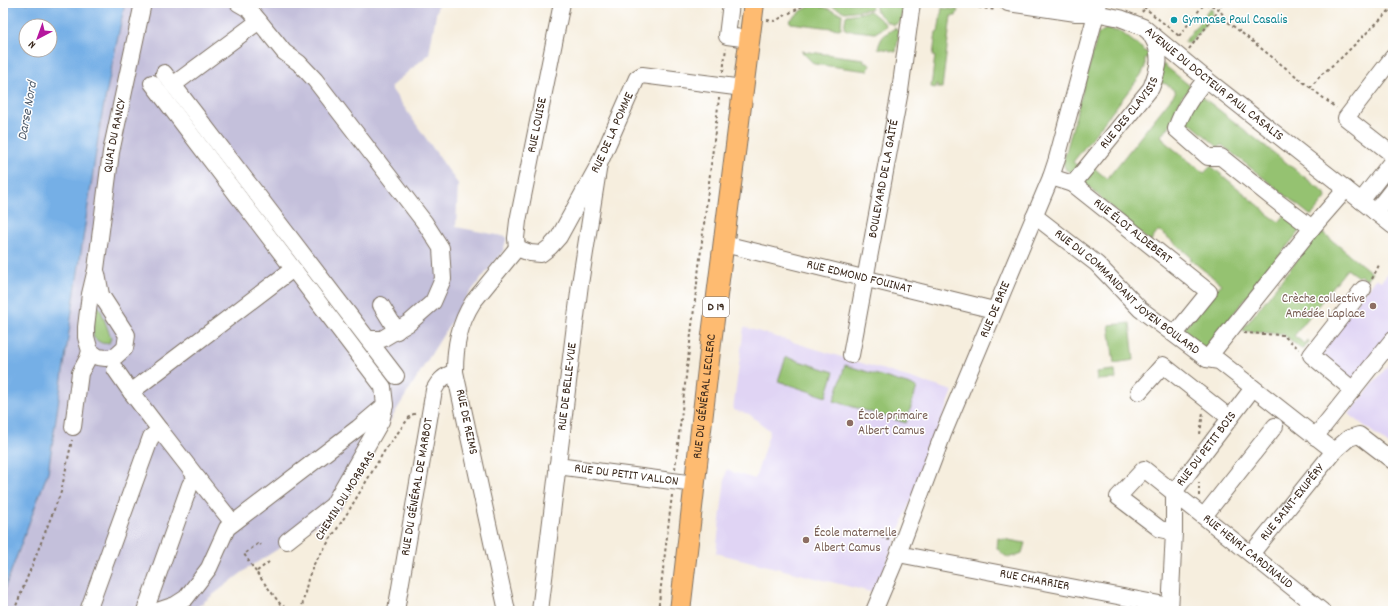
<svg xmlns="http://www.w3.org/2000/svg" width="1396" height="614" font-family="Dekko,sans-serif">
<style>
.built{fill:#e0d4f4}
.industrial{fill:#c4c0db;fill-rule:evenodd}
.green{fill:#95c271;stroke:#687648}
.water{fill:#75afe6;stroke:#586c82;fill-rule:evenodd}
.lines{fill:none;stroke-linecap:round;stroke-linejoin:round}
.minor-casing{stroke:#7c6f61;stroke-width:18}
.major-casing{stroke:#7c6f61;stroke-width:22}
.path{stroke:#7c6f61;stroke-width:2;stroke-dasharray:3 3;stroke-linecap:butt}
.minor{stroke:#fff;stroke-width:16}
.major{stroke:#febb71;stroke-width:20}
.culture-dot{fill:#0f9aa8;stroke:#fff;stroke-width:1.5}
.education-dot{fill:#8d6e63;stroke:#fff;stroke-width:1.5}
.labels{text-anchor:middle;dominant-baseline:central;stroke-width:3;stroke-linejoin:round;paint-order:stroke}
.shield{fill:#fff;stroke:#766a62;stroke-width:1}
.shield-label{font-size:12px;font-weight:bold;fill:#3b2a1e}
.culture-label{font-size:13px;fill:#0d838f;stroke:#fff;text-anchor:start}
.street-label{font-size:13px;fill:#3b2a1e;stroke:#fff}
.education-label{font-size:13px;fill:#785e54;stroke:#fff;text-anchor:start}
.water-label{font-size:14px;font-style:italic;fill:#525f6e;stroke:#fff}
</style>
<rect width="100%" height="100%" fill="#fff"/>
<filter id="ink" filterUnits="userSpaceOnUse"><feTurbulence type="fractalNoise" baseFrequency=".025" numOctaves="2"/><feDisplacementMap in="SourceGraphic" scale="8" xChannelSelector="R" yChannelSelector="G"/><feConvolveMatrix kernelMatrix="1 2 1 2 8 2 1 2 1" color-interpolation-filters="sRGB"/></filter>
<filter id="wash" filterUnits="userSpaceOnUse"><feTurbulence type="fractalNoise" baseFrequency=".012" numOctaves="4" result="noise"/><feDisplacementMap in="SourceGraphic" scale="16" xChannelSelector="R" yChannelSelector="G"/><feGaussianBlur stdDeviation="0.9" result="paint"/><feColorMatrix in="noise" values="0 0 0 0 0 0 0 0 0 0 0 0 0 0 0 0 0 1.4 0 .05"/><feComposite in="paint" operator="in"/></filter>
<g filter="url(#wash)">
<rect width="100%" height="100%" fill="#f6eede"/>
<path class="built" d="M 1393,268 L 1393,330 L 1350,383 L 1315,354 L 1376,278 L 1381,281 Z
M 744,327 L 953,391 L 875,593 L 716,553 L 726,470 L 755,479 L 770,431 L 749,414 L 733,410 Z
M 1393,359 L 1393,448 L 1349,414 Z"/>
<path class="industrial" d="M 3,3 L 438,3 L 429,54 L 390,87 L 458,184 L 456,227 L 507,237 L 503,251 L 466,298 L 386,427 L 341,509 L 248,568 L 192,611 L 3,611 ZM 26,26 L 50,26 L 50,50 L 26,50 Z"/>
<path class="green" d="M 826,3 L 872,3 L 871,9 L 845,12 Z
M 876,3 L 904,3 L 901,21 L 894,25 L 886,21 L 876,11 Z
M 815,4 L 842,14 L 841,28 L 839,29 L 791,23 L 789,21 L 801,11 Z
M 942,8 L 958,10 L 956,16 L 951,16 L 942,88 L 937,88 L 938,86 L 936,85 L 935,88 L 931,87 L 935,56 L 933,56 L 936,32 L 938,32 Z
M 1212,9 L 1213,15 L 1190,43 L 1186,43 L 1184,42 L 1209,10 Z
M 870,11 L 886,24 L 885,27 L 875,33 L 847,30 L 844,28 L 846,16 L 847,15 Z
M 895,28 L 899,32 L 896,52 L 890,51 L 890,50 L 878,48 C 882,35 884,35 895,28 Z
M 1106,29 L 1121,32 L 1154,58 L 1145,59 L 1145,67 L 1141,75 L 1073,162 L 1080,168 L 1073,173 L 1066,170 L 1063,163 L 1098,34 Z
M 801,51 L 864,59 L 864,62 L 868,62 L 870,65 L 868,71 L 814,64 Z
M 1163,64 L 1190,86 L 1190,89 L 1181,98 L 1168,129 L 1161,135 L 1165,142 L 1204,173 L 1211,166 L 1263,209 L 1266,213 L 1279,222 L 1286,214 L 1301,229 L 1206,348 L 1203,348 L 1183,330 L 1221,284 L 1191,260 L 1190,256 L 1159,230 L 1150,242 L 1082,181 L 1093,167 L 1107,179 L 1176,92 L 1166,84 L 1162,83 L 1154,94 Z
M 1200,95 L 1325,193 L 1326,198 L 1312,215 L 1310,215 L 1222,145 L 1218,147 L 1190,123 L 1185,127 L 1184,119 Z
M 1323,233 L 1372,273 L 1366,280 L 1360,275 L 1358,277 L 1347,269 L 1294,336 L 1305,344 L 1308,340 L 1309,342 L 1304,349 L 1301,349 L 1283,334 L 1244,331 L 1243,329 L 1316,236 Z
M 95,304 L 97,305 L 100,308 L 111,338 L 109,343 C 102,345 98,341 93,337 Z
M 1130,323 L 1134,360 L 1114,363 L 1109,325 Z
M 786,357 L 834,372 L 826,397 L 778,381 Z
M 845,365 L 917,387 L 906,423 L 834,401 Z
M 1115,370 L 1116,379 L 1097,380 L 1096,372 Z
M 998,538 L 1025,543 L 1022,553 C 1008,559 1007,559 997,548 Z"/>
<path class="water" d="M 3,3 L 125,3 L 101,119 L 48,472 L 3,593 ZM 26,26 L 50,26 L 50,50 L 26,50 Z"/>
</g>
<g filter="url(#ink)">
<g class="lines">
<defs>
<g id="minor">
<path d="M 238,3 L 250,10 L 284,52 L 299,63 L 315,80 L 425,223 L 441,248 L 443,279 L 433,302 L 409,323 L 382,339 L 368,339"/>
<path d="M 731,3 L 727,36 L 749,39"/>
<path id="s1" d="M 1008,3 L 1076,13 L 1095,13 L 1120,18 L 1143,27 L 1206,79 L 1393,226"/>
<path d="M 1393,57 L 1346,118 L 1393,155"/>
<path d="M 164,73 L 396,376"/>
<path d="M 1206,79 C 1193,95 1182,110 1176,129 L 1208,157 L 1221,157 L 1280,204 L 1312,228"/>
<path d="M 152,83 L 383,387 L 385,405 L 381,421 L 333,505 L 287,541"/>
<path d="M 173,85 L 259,21"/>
<path id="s2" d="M 1051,177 L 1073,184 L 1209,292 L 1175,334"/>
<path id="s3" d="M 1073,184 L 1151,88 C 1159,68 1163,54 1151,35"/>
<path d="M 1361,201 L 1393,160"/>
<path d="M 1375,212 L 1393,189"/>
<path id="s4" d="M 1034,217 L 1040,220 L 1097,264 L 1140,309 L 1207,359 L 1219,361 L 1334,451"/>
<path id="s5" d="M 724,244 L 994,310"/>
<path id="s6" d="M 517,248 L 530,253 L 541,254 L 550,247 L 559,237 L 599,164 L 637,78 L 642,75 L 743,88"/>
<path id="s7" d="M 517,248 L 516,238 L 518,221 L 562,3"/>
<path d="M 381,305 L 397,331"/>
<path d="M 90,351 L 98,357 L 106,358 L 116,356 L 125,348 L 127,335 L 101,295 L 97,274"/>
<path id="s8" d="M 851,355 L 900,91 L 912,3"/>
<path d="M 1207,359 L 1312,228 L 1346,189"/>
<path d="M 115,369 L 131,392"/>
<path d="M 1353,390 L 1311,355 L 1363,289"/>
<path d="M 1139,392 L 1163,365 L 1230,418"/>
<path id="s9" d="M 73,427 L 80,373 L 88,358 L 90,351 L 86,337 L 86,327 L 90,294 L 96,269 L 111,152 L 143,3"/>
<path d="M 160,430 L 131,392 L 293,269"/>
<path d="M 1315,437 L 1393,339"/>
<path id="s10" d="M 557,466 L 695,484"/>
<path d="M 198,479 L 233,523"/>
<path d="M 1204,516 L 1275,426"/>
<path id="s11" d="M 1174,532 L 1160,529 L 1118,497 L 1144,469 L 1322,611"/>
<path id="s12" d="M 898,554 L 1170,606"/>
<path id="s13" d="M 1251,554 L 1334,451 L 1349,438 L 1359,435 L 1393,461"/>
<path d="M 88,611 L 151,437 L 160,430 L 198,479 L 190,485 L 145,611"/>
<path d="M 157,611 L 175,605 L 186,598 L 209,568 L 227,528 L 358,428 L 385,405"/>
<path id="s14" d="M 396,611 L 434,390 C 439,380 444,376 455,372"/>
<path d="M 507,611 L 455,372 C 455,346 459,324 473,302 L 517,248"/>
<path id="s15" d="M 540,611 L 580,284 L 599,164"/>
<path id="s16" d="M 874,611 L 898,554 L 943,434 L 1051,177 L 1056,162 L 1099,3"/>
<path id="s17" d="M 1170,611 L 1174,532 L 1174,492 L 1253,388"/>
</g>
<g id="major">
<path id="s18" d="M 680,611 L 711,343 L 754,3"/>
</g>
</defs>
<use href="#minor" class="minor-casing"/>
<use href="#major" class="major-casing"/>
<path class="path" d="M 949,3 L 996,10
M 1139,3 L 1179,36
M 1388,3 L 1393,7
M 1142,12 L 1148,5
M 767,20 L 775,21 L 808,3
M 1179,36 L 1204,4 C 1218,5 1221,12 1228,22 L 1336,108
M 1189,49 L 1215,16 L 1222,3
M 723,72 L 726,48
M 1310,88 L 1322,74 L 1341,58 L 1393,7
M 1372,279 L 1380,263
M 1244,333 L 1283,335 L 1299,349
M 1200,434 L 1203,412
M 675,469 L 719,98
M 1199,496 L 1199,482
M 881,537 L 889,540
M 269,562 L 256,572 L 281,605 L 293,611
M 256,572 L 244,554 L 259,543 L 261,545
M 14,611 L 61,492 L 72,440
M 301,611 L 308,579 L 314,564 L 348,512 L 385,450 L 411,415 L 417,413
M 658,611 L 672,495"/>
<use href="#minor" class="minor"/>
<use href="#major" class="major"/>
</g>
</g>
<circle class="culture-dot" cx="1174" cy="20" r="4"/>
<g class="education-dot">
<circle cx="1373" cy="306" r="4"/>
<circle cx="850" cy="423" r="4"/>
<circle cx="806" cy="540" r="4"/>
</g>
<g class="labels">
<rect class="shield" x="703" y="297" width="26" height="20" rx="3"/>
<g class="shield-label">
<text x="716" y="307">D 19</text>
</g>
<g class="culture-label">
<text x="1182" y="20">Gymnase Paul Casalis</text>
</g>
<g class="street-label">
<text stroke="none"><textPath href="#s1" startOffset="229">AVENUE DU DOCTEUR PAUL CASALIS</textPath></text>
<text stroke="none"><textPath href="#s3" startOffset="91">RUE DES CLAVISIS</textPath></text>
<text stroke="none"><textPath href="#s7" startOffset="125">RUE LOUISE</textPath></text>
<text stroke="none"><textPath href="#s6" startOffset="167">RUE DE LA POMME</textPath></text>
<text stroke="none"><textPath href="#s9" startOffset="297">QUAI DU RANCY</textPath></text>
<text stroke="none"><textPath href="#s8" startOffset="179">BOULEVARD DE LA GAÎTÉ</textPath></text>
<text stroke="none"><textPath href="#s2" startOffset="99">RUE ÉLOI ALDEBERT</textPath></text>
<text stroke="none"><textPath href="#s5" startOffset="139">RUE EDMOND FOUINAT</textPath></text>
<text stroke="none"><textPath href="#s4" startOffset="120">RUE DU COMMANDANT JOYEN BOULARD</textPath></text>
<text stroke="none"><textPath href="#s16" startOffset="325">RUE DE BRIE</textPath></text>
<text stroke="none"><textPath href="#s15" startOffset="226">RUE DE BELLE-VUE</textPath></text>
<text stroke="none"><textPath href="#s18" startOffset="216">RUE DU GÉNÉRAL LECLERC</textPath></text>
<text transform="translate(466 422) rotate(78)">RUE DE REIMS</text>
<text stroke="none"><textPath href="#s17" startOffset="173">RUE DU PETIT BOIS</textPath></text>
<text stroke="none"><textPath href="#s10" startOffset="70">RUE DU PETIT VALLON</textPath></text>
<text stroke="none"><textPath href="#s14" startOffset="126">RUE DU GÉNÉRAL DE MARBOT</textPath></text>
<text transform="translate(346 496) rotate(-58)">CHEMIN DU MORBRAS</text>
<text stroke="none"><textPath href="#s13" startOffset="66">RUE SAINT-EXUPÉRY</textPath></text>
<text stroke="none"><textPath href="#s11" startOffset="238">RUE HENRI CARDINAUD</textPath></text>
<text stroke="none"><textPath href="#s12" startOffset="139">RUE CHARRIER</textPath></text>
</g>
<g class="education-label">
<text x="1365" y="299" text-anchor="end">Crèche collective<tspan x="1365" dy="15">Amédée Laplace</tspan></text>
<text x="858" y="416">École primaire<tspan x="858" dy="15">Albert Camus</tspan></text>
<text x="814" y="533">École maternelle<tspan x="814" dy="15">Albert Camus</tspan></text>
</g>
<g class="water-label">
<text transform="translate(28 111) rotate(-80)">Darse Nord</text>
</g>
</g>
<rect width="1396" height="614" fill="none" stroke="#fff" stroke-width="16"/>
<g transform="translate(38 38) rotate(221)"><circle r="19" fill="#ffffff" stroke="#b1aaa5"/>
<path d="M0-3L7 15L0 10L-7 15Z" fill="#b5179e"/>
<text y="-6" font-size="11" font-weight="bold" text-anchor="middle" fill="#3b2a1e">N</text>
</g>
</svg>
